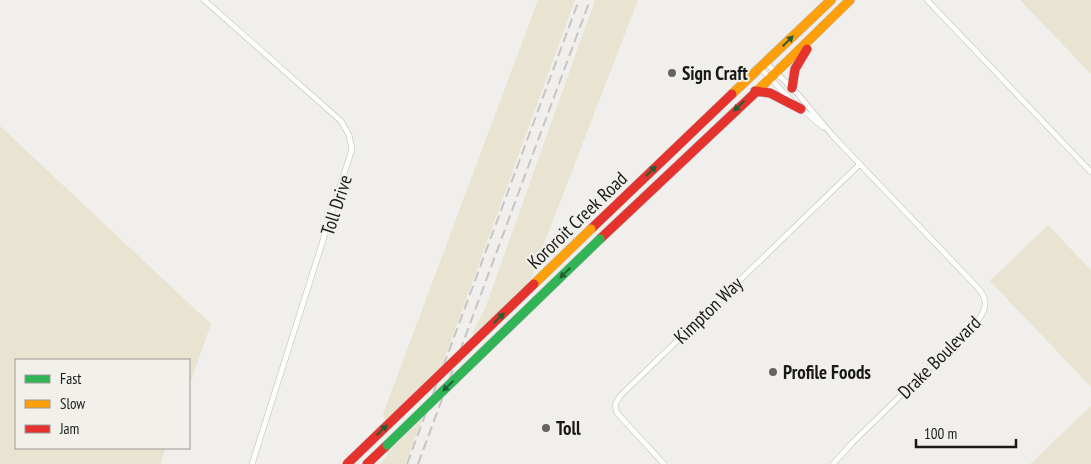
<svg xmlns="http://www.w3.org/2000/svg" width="1091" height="464" font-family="'PT Sans Narrow',sans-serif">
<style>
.green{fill:#e9e3d1}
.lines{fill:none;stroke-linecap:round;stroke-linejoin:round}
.street-casing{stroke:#bcbcba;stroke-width:6}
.slow-casing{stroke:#b7babe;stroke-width:10}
.jam-casing{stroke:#b7babe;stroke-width:10}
.street{stroke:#fdfdfc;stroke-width:5}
.slow{stroke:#ff9f0a;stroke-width:9}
.jam{stroke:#e5322d;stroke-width:9}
.rail{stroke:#c6c5c4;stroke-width:2;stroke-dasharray:10 5;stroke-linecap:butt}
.fast-bridge-casing{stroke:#b7babe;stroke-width:10;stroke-linecap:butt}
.slow-bridge-casing{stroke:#b7babe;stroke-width:10;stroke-linecap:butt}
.jam-bridge-casing{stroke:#b7babe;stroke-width:10;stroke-linecap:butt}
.fast-bridge{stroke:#30b455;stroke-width:9}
.slow-bridge{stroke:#ff9f0a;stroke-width:9}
.jam-bridge{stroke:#e5322d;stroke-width:9}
.oneway{fill:#245f33}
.poi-dot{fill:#656462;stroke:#f1f0eb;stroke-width:2}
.labels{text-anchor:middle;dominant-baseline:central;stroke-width:4;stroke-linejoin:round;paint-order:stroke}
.poi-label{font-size:19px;font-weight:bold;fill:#1a1918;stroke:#f1f0eb;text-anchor:start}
.street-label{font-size:19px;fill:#1a1918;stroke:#f1f0eb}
</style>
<rect width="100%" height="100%" fill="#f0efec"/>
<path class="green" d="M 538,0 L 575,0 L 441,368 L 386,423 L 383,414 Z
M 595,0 L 638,0 L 535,267 L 531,282 L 474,337 L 473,332 L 486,306 Z
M 1020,0 L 1091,0 L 1091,74 Z
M 0,126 L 211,324 L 189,386 L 189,360 L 16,360 L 16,448 L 166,448 L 160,464 L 0,464 Z
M 1048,225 L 1091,270 L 1091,387 L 990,281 Z
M 1091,406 L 1091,464 L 1030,464 L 1090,407 Z
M 423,418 L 405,464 L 380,464 L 394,446 Z"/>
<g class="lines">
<defs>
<path id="street" d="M 204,0 L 341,121 L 349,135 L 352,149 L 252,464
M 927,0 L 1091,172
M 765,62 L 797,93 L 833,136 L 977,287 C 987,298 988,306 979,319 L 852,443 L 833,464
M 759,67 L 791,100
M 799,107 L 823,127
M 664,464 L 617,413 L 615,405 L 620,396 L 860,164"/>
<path id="slow" d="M 756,92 L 850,0
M 732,94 L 831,0"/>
<path id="jam" d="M 792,88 L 795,69 L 807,49
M 755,91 L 770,93 L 801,109
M 591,229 L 732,94
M 600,239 L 756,92
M 367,464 L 387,445"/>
</defs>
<use href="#street" class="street-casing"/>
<use href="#slow" class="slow-casing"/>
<use href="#jam" class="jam-casing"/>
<use href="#street" class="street"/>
<use href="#slow" class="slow"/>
<use href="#jam" class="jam"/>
<path class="rail" d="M 407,464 L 579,0
M 418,464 L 590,0"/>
<defs>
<path id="fast-bridge" d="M 387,445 L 600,239"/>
<path id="slow-bridge" d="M 534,284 L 591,229"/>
<path id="jam-bridge" d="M 347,464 L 534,284"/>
</defs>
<use href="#fast-bridge" class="fast-bridge-casing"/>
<use href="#slow-bridge" class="slow-bridge-casing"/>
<use href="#jam-bridge" class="jam-bridge-casing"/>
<use href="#fast-bridge" class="fast-bridge"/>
<use href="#slow-bridge" class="slow-bridge"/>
<use href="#jam-bridge" class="jam-bridge"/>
</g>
<defs><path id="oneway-solid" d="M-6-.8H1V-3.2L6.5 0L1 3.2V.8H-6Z" transform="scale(1.25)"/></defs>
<g class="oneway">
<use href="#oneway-solid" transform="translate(788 41) rotate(-44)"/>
<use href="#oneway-solid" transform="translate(739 106) rotate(136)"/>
<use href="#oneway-solid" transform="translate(651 171) rotate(-44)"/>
<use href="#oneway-solid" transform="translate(565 273) rotate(136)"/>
<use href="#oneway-solid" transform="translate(499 318) rotate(-44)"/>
<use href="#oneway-solid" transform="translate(448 386) rotate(136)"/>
<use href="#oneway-solid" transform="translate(382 430) rotate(-44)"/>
</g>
<g class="poi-dot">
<circle cx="672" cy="73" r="5"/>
<circle cx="773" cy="372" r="5"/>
<circle cx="546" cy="428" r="5"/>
</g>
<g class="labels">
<g class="poi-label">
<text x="682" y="73">Sign Craft</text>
<text x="783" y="372">Profile Foods</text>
<text x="556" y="428">Toll</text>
</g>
<g class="street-label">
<text transform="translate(336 205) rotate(-72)">Toll Drive</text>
<text transform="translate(577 220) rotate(-44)">Kororoit Creek Road</text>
<text transform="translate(708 310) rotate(-44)">Kimpton Way</text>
<text transform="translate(939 357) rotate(-45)">Drake Boulevard</text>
</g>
</g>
<rect x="15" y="359" width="175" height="90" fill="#f1f0eb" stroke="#9b9a97"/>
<rect x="25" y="375" width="25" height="8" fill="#30b455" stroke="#9b9a97"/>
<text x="60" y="384" font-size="15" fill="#1a1918">Fast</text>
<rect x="25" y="400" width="25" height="8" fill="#ff9f0a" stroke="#9b9a97"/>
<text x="60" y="409" font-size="15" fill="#1a1918">Slow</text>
<rect x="25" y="425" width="25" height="8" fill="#e5322d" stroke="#9b9a97"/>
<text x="60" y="434" font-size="15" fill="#1a1918">Jam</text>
<path d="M916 439v8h100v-8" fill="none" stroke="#1a1918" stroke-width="2.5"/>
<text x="924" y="439" font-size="15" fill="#1a1918" stroke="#f1f0eb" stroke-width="4" paint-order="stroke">100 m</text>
</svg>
